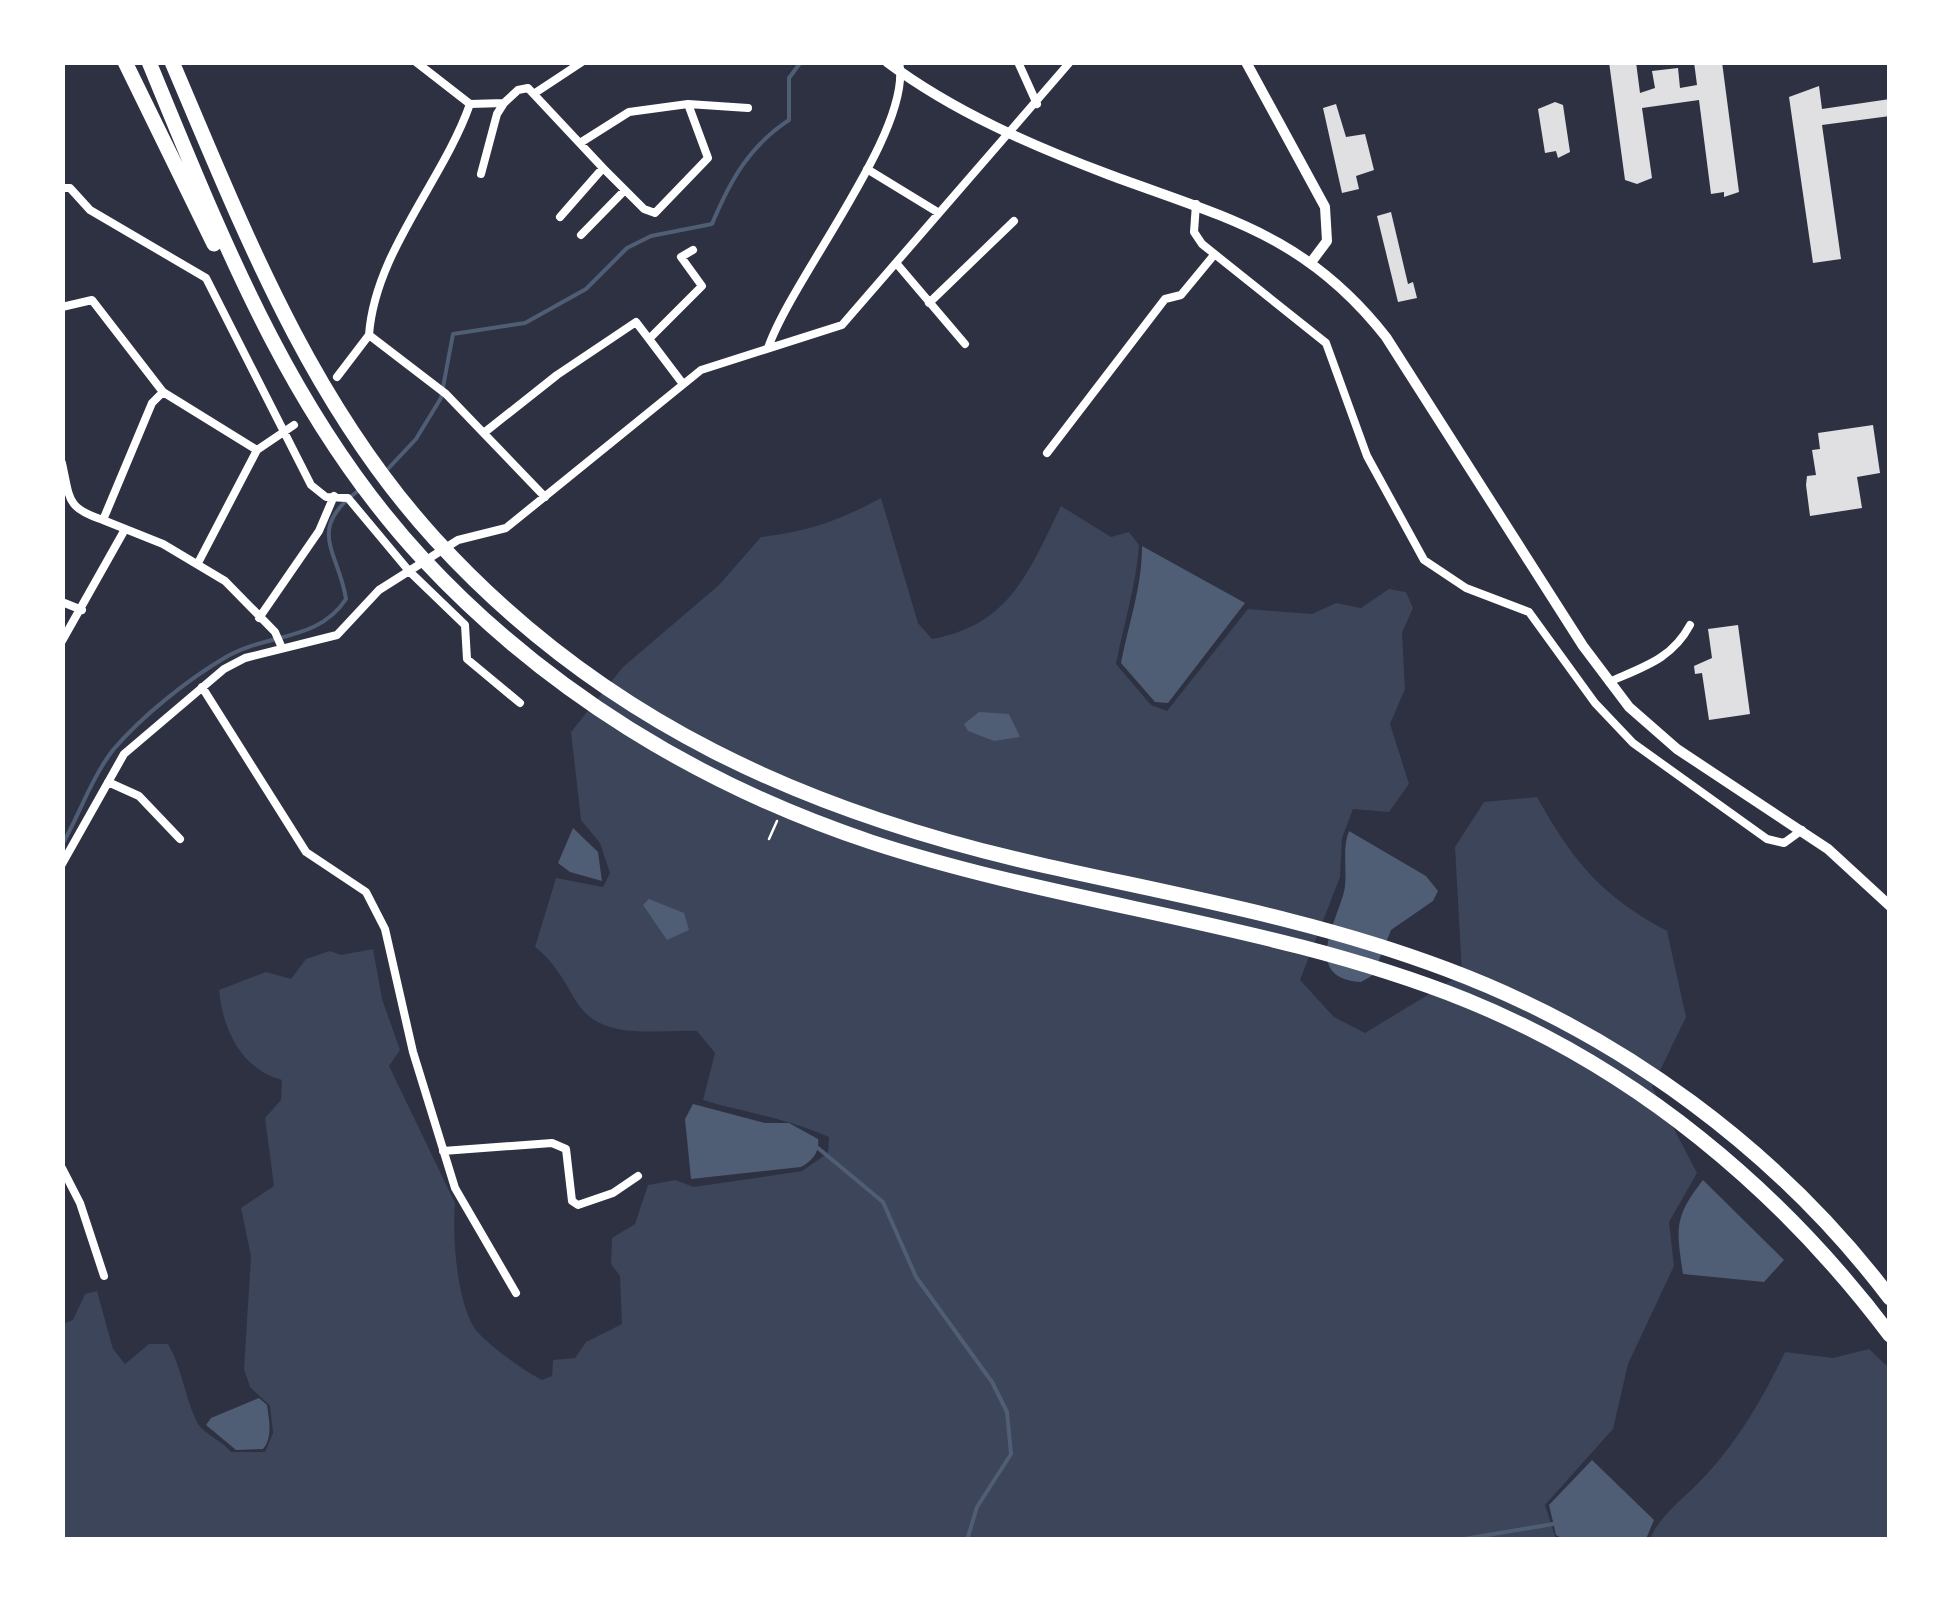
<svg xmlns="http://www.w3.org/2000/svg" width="1952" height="1602" font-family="'Public Sans',sans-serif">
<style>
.green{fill:#3c4559}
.water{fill:#4f5d75}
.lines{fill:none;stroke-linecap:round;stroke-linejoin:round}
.stream{stroke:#4f5d75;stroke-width:4}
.building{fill:#e0e0e3}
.path{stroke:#fff;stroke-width:2.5}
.minor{stroke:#fff;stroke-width:8}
.tertiary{stroke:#fff;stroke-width:10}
.motorway{stroke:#fff;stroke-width:15}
</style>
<rect width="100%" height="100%" fill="#2d3142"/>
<path class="green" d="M 881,498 L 918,623 L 932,639 C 1011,624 1029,571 1061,506 L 1111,537 L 1129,532 L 1139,545 C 1136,586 1124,623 1116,664 L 1151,705 L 1167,711 L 1248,609 L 1312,614 L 1336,603 L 1361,608 L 1389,589 L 1406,592 L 1413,608 L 1402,633 L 1405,689 L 1390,724 L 1409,784 L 1389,812 L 1353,809 L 1342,838 L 1340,877 L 1300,980 L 1334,1017 L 1365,1033 L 1462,974 L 1455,847 L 1484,802 L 1537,797 C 1573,861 1601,896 1667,931 L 1686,1017 L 1652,1087 L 1697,1173 L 1669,1222 L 1674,1266 L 1628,1364 L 1613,1429 L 1545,1505 L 1556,1539 L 63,1540 L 63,1324 L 73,1320 L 85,1294 L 97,1291 L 113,1349 L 125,1364 L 149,1344 L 168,1344 C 182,1368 184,1394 196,1420 C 201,1433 222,1440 231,1452 L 265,1452 L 273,1433 L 270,1406 L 250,1387 L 244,1369 L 251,1256 L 241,1208 L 274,1186 L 265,1118 L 281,1100 L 282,1080 C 241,1069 223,1030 219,990 L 266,972 L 291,979 L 306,959 L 330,951 L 341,955 L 373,949 L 382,999 L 400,1050 L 389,1066 L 455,1203 C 452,1235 457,1301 474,1327 C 482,1341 527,1373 542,1380 L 552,1376 L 553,1360 L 575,1358 L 586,1342 L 622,1324 L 620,1276 L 611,1264 L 612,1238 L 635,1224 L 648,1185 L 675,1180 L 694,1187 L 802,1171 L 828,1153 L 829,1137 C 787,1118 746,1113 703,1100 L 715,1053 L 697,1031 C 659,1029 603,1042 578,1004 C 564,982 556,963 535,947 L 556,878 L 603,887 L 610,873 L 600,843 L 581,820 L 571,732 L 623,667 L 719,585 L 761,537 C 806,532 841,520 881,498 Z
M 1869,1349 L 1889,1368 L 1889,1539 L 1650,1539 C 1661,1513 1686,1497 1705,1476 C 1739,1440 1764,1396 1785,1352 L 1833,1358 Z"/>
<path class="water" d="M 1142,546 L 1245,603 L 1168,703 L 1155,702 L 1121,663 C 1129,622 1142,587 1142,546 Z
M 979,712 L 1009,714 L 1020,737 L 994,741 L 968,731 L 964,724 Z
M 573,828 L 598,852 L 602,881 L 570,872 L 558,863 Z
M 1349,831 L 1426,876 L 1438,891 L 1433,901 L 1391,930 L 1373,975 L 1361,982 C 1297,978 1342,914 1345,886 C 1347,868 1342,848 1349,831 Z
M 649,899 L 684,913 L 689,930 L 667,940 L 643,905 Z
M 693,1104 L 765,1123 L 789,1123 L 818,1139 C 820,1152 812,1161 801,1167 L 691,1179 L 685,1119 Z
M 1703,1180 L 1784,1260 L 1764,1282 L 1683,1274 C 1676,1228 1674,1217 1703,1180 Z
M 259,1398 L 267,1405 C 269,1420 273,1437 263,1449 L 236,1450 L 206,1425 L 211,1418 Z
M 1592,1460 L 1654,1520 L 1646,1539 L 1563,1539 L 1556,1535 L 1549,1505 Z"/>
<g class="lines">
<path class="stream" d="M 386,471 L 416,439 L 441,398 L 453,334 L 525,323 L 586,289 L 627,248 L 651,236 L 712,224 C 730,181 749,146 789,120 L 789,78 L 801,62
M 62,845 C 79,815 92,777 113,750 C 142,716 187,680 226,657 C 267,633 318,642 346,599 C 339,552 305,530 358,491
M 818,1148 L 883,1202 L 916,1277 L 992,1382 L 1007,1412 L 1011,1454 L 977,1507 L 967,1540
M 1458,1540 L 1553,1524"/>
</g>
<path class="building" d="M 1609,62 L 1636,62 L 1640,93 L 1655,88 L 1652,71 L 1678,68 L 1680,88 L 1697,85 L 1694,62 L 1722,62 L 1739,192 L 1724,197 L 1724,192 L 1711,194 L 1699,100 L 1642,108 L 1652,178 L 1637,184 L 1625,180 Z
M 1819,86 L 1822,109 L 1890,99 L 1890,116 L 1822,125 L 1841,259 L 1813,263 L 1789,97 Z
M 1555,102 L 1563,105 L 1570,152 L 1558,158 L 1556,151 L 1545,153 L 1538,109 Z
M 1336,104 L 1346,137 L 1365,134 L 1374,170 L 1356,176 L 1359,189 L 1342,193 L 1323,108 Z
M 1391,212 L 1408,284 L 1413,282 L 1417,298 L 1398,302 L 1377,216 Z
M 1873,425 L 1880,473 L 1857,477 L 1862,508 L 1810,516 L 1806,485 L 1807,476 L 1816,475 L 1812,450 L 1820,449 L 1818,433 Z
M 1738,625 L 1750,714 L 1709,720 L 1702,673 L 1695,674 L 1694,666 L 1712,658 L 1708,629 Z"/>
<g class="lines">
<path class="path" d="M 769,839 L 777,821"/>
<path class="minor" d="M 416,62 L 470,104
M 1018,62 L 1037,104
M 535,93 L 582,62
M 470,104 L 504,103 L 518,90 L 528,88 L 603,168 L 560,217
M 688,104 L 748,108
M 580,143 L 629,112 L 688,104 L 708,158 L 655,213 L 644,209 L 603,168
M 867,169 L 939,213
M 481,174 L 497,114 L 504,103
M 62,188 L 70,188 L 90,210 L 206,278 L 311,485 L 326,497 L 348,498 L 409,571 L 465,625 L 467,659 L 520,703
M 1196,204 L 1194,232 L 1202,244 L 1326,343 L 1367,456 L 1424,560 L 1466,588 L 1529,612 L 1595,703 L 1633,743 L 1767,839 L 1784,843 L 1802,830
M 581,235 L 625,190
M 897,264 L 965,344
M 929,303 L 1014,221
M 62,307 L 92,300 L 163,392 L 257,450 L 294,425
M 369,335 C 375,252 443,181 470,104
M 369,335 L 446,394 L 545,497
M 768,348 C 792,278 914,129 899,62
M 337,377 L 369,335
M 683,384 L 649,339 L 702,286 L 681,257 L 693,250
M 163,392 L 152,403 L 103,520 L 163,544 L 225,581 L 275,632 L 282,648
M 485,432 L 557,375 L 636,322 L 649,339
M 1047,453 L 1165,299 L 1181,295 L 1214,255
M 62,463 C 70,499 66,508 103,520
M 198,563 L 257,450
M 62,602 L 82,610
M 259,618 L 319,531 L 334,496
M 62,641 L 124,531
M 1609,682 C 1643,667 1672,659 1690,625
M 202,687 L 306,852 L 366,892 L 385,929 L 413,1052 L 455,1188 L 516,1293
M 108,782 L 139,796 L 180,839
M 62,864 L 124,754 L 224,669 L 245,658 L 337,635 L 379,590 L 458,540 L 506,528 L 701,370 L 842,325 L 1070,62
M 443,1151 L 552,1143 L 566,1149 L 572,1201 L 578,1205 L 613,1193 L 638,1176
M 62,1168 L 80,1203 L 104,1276"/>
<path class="tertiary" d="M 887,62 C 954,112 1033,146 1110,175 C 1226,218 1306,235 1386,337 L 1583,646 L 1629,707 L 1677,749 L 1828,849 L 1890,906
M 1246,62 L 1325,207 L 1327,241 L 1312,261"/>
<path class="motorway" d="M 125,62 L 214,244
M 149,62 C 222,239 291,417 423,559 C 546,691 700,785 871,842 C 1066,906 1274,923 1466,1000 C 1636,1069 1780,1189 1890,1335
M 172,62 C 244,231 310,402 435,539 C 602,722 808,813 1046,866 C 1180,896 1317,920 1446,969 C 1620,1034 1778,1150 1890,1298"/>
</g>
<rect width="1952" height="1602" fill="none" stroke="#ffffff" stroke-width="130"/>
</svg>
